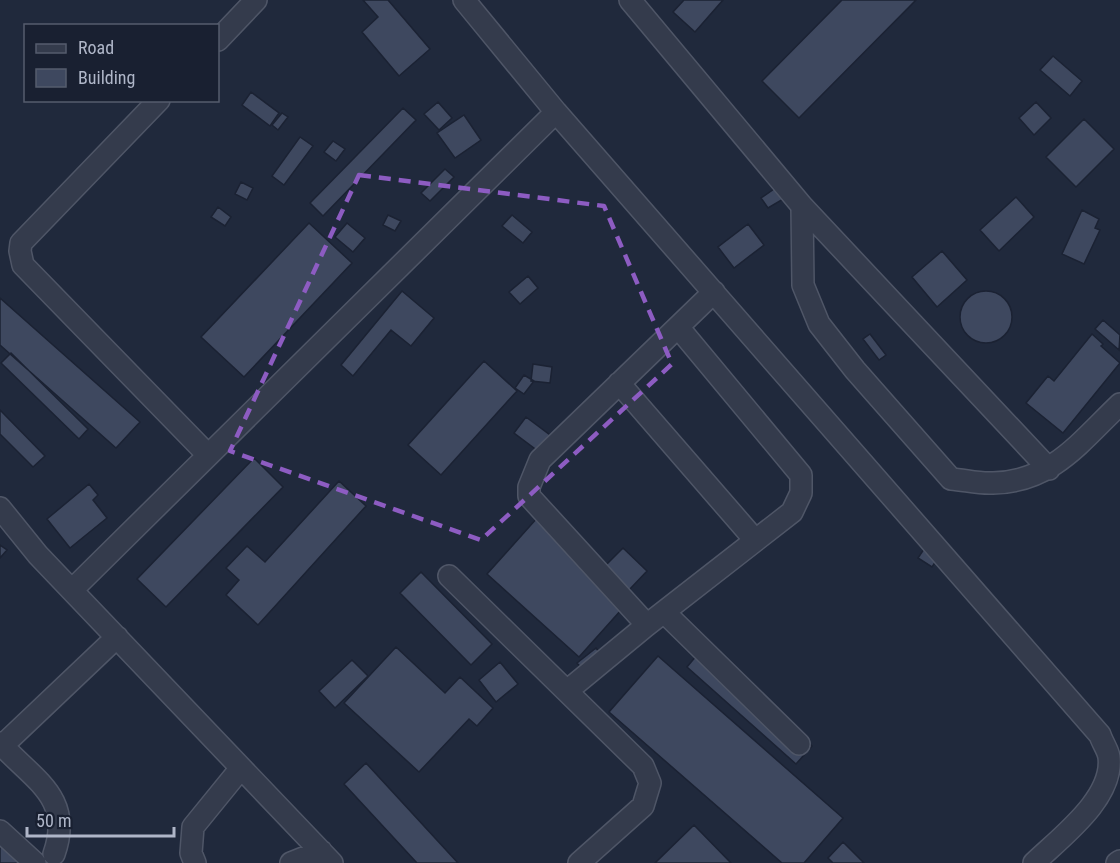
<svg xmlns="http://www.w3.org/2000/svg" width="1120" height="863" font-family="'Roboto Condensed',sans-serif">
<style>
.building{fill:#3e485f;stroke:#1b2233;stroke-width:1.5}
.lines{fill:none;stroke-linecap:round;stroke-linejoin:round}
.minor-casing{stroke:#4f5667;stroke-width:24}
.minor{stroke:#343b4c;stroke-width:21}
.marked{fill:none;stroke:#8d5cc2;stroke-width:4.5;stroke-dasharray:12 8;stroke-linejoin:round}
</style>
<rect width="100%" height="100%" fill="#20293c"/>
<path class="building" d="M 363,0 L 388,0 L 430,49 L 399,76 L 362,32 L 378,17 Z
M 684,0 L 723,0 L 695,32 L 673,12 Z
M 842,0 L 916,0 L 799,118 L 762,81 Z
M 1053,56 L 1082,81 L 1070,96 L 1040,70 Z
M 251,92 L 279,113 L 270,126 L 242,105 Z
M 438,102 L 452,118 L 439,130 L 424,114 Z
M 1036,102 L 1051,118 L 1034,135 L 1019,118 Z
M 403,108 L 416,120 L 323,216 L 310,203 Z
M 282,113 L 288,117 L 278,130 L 272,125 Z
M 464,115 L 481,140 L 455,158 L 437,133 Z
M 1084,119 L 1114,149 L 1076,187 L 1046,157 Z
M 300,137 L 313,146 L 284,185 L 272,176 Z
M 333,141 L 345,149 L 336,161 L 324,152 Z
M 445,169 L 454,177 L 430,201 L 421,193 Z
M 241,182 L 253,188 L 247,200 L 235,194 Z
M 777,187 L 785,198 L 768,208 L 761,198 Z
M 1016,197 L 1034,217 L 999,251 L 980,230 Z
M 218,207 L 231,217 L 225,226 L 211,217 Z
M 1082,210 L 1099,219 L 1095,228 L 1100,230 L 1084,264 L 1062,254 Z
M 388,215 L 401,221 L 395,231 L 383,225 Z
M 512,215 L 532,232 L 523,243 L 502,226 Z
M 309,223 L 352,263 L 244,377 L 201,337 Z
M 347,223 L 365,238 L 353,252 L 335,237 Z
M 748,224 L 764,245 L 734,268 L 718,247 Z
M 942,251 L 967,280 L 937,307 L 912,277 Z
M 528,276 L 538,288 L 520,304 L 509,292 Z
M960 317a26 26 0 1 1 52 0a26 26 0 1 1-52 0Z
M 402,291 L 434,318 L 411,346 L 391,330 L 353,376 L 341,365 Z
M 0,298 L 140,422 L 116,448 L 0,345 Z
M 1103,320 L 1120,335 L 1119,350 L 1095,329 Z
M 870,334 L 886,355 L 879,360 L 863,339 Z
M 1092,334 L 1103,344 L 1101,346 L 1120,363 L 1063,433 L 1026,403 L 1048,376 L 1054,381 Z
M 11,353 L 88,429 L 79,439 L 1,363 Z
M 484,361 L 517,391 L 441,475 L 408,445 Z
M 533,364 L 552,367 L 550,383 L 531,381 Z
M 524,375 L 534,381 L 524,394 L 515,388 Z
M 0,410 L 45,456 L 33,467 L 0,434 Z
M 526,417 L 554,438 L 542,454 L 514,433 Z
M 254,458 L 283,487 L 166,607 L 137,579 Z
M 339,481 L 366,506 L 258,625 L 226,595 L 239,580 L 226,568 L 247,546 L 265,562 Z
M 89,484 L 98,495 L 93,500 L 107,518 L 70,548 L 47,519 Z
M 538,517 L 630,600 L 579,657 L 487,574 Z
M 928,543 L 942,552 L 932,567 L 918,558 Z
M 0,545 L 7,550 L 0,558 Z
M 623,548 L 647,571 L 629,590 L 604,567 Z
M 421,572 L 492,644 L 471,665 L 400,593 Z
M 396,647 L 445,693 L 460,677 L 493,708 L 477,726 L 469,719 L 419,772 L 344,703 Z
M 596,648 L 603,657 L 585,672 L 577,663 Z
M 702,649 L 812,746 L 796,764 L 687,667 Z
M 658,656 L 843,818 L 804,863 L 782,863 L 609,712 Z
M 352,660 L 368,676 L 335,708 L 319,691 Z
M 500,662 L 518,684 L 496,702 L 479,680 Z
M 366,763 L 458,863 L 417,863 L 344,784 Z
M 694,825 L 731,863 L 655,863 Z
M 0,835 L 35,863 L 0,863 Z
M 843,842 L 864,863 L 833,863 L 828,858 Z"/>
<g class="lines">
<defs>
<path id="minor" d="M 464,0 L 556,112 L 1100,735 C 1102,742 1108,750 1109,757 C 1114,798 1061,837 1034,863
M 630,0 L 802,206 L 1049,469
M 218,40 L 256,0
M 159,100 L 21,243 L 20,251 L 23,265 L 208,455
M 802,206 L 803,285 L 819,324 L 855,370 L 951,479 C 965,480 979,484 993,483 C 1052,482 1081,441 1120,404
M 619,383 L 755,540
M 0,508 L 38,555 L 332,863
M 449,576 L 643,766 L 650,783 L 643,806 L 579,863
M 72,590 L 556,112
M 664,612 L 799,744
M 647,625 L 529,496 L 529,487 L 540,460 L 714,292
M 567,691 L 647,625 L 792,512 L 801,493 L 801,475 L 678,327
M 0,743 C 33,780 74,797 54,854
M 0,748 L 117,637
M 0,831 L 35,863
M 195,863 L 191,853 L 193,827 L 241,768
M 291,863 L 321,851
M 1117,863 L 1120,861"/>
</defs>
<use href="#minor" class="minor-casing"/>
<use href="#minor" class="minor"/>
</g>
<path class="marked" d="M 359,175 L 604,206 L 672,364 L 481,540 L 230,451 Z"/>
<rect x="24" y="24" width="195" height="78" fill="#192031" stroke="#555c6d" stroke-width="1.5"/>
<rect x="36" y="44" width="30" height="9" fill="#343b4c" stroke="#555c6d" stroke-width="1.5"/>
<text x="78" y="54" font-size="18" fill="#afb6c8">Road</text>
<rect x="36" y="69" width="30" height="18" fill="#3e485f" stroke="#555c6d" stroke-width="1.5"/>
<text x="78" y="84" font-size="18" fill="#afb6c8">Building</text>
<path d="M27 827v9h147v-9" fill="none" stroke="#afb6c8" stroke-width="3"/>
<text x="36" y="827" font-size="18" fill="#afb6c8" stroke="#192031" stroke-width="4.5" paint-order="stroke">50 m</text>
</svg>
